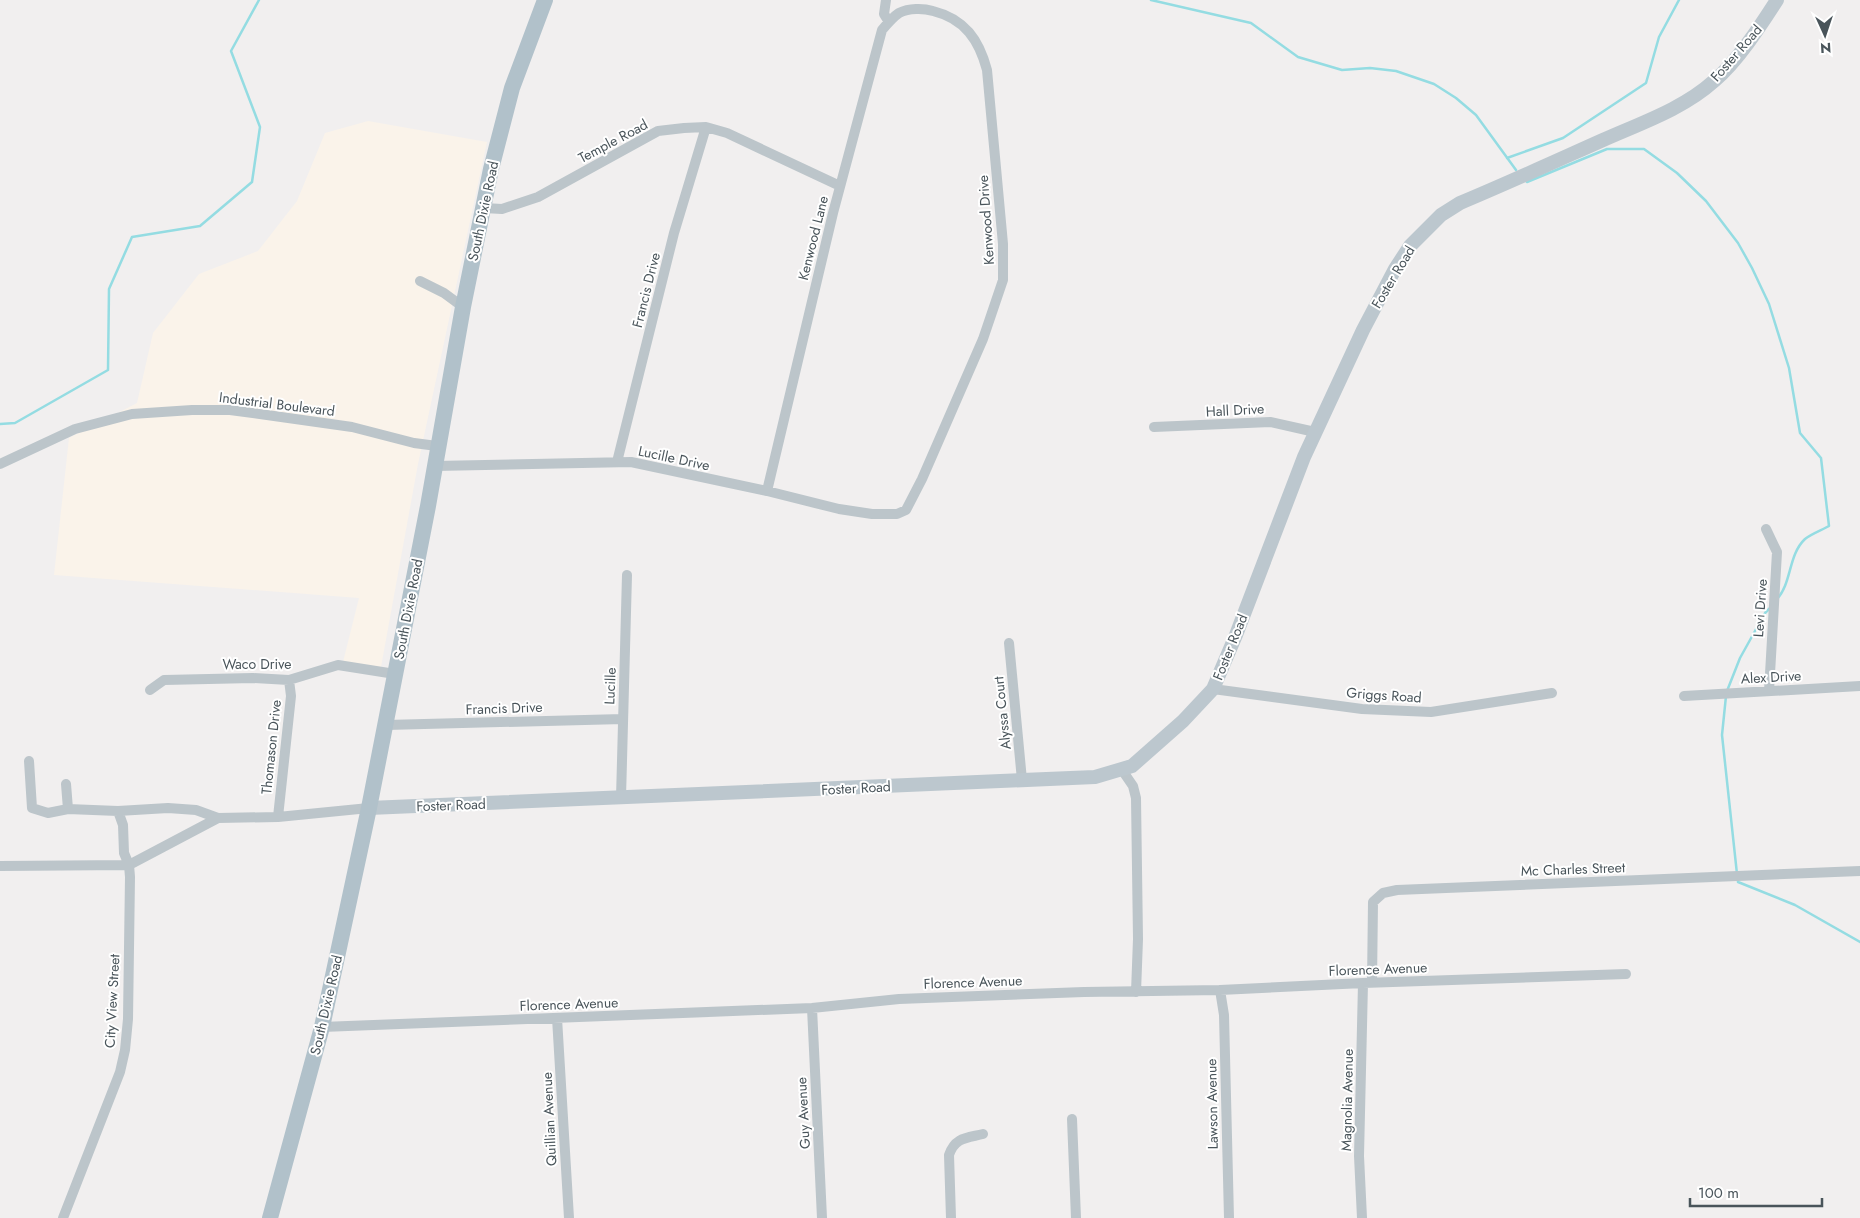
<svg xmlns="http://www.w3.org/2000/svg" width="1860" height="1218" font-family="Jost,sans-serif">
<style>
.commercial{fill:#faf3ea}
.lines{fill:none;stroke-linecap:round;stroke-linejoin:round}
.stream{stroke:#94dce2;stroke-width:2.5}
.street{stroke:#bcc5ca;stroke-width:10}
.secondary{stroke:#bcc7ce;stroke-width:14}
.primary{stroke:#b1c1ca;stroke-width:16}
.labels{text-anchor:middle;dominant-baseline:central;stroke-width:4;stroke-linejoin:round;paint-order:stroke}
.street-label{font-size:14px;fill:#49545a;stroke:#fff}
</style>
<rect width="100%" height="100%" fill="#f1efef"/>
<path class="commercial" d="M 368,121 L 487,142 L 418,464 L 381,667 L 343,662 L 359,598 L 54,575 L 69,438 L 137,403 L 153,333 L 199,274 L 258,251 L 297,201 L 325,133 Z"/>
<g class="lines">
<path class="stream" d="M 1151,0 L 1251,23 L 1298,57 L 1342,70 L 1370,68 L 1396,71 L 1434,84 L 1456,98 L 1476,115 L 1516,170
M 1507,158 L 1563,138 L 1646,83 L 1659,37 L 1679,0
M 1527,182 L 1607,149 L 1644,149 L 1677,173 L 1706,201 L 1738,243 L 1752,268 L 1769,304 L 1789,368 L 1800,433 L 1821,458 L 1829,526 C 1822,530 1811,534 1805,539 C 1788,555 1792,583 1777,599
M 0,424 L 15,423 L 108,370 L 109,289 L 132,237 L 200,226 L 252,182 L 260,127 L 231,51 L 259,0
M 1727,691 L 1740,658 L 1765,613 L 1771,607
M 1726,696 L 1722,735 L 1737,874
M 1738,880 L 1738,882 L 1795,905 L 1860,942"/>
<path class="street" d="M 886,0 L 884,14 L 889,22
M 484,208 L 502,209 L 538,197 L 658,131 L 684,128 L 706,127 L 727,133 L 840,186
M 420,281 L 444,293 L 463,307
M 1154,427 L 1270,422 L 1315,432
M 617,462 L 674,233 L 706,127
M 0,464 L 75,429 L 132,414 L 192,410 L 230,410 L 274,416 L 352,427 L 414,443 L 437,446
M 435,466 L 631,462 L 767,491 L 839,509 L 872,514 L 897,514 L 906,510 L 922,479 L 983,339 L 1003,280 L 1003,244 L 987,70 C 979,40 965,19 933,11 C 923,8 909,8 899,13 C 893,17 887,24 882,30 L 833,213 L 767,491
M 1766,529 L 1777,552 L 1769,691
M 1009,643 L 1022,780
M 1213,689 L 1362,709 L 1431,712 L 1552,693
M 150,690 L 164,680 L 253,678 L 289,680 L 338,665 L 395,674
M 1684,696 L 1860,686
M 386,725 L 623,719
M 29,761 L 32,808 L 48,813 L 68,809 L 118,811 L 168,808 L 196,810 L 218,818 L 278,817 L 369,808
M 1122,770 L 1133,786 L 1136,798 L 1138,939 L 1136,992
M 66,784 L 68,809
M 621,798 L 627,575
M 278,817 L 291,696 L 289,680
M 0,866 L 129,865 L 218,818
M 1372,983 L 1373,902 L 1383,893 L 1397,890 L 1860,871
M 1220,990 L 1224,1015 L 1229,1218
M 812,1008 L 822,1218
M 557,1018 L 569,1218
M 322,1027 L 812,1008 L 899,999 L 1084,992 L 1220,990 L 1363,983 L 1626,974
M 1072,1119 L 1076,1218
M 63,1218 L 120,1072 L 125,1050 L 128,1019 L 130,877 L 129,865 L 124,853 L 123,825 L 118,811
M 951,1218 L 949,1155 C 955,1137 967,1138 983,1134
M 1362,1218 L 1359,1156 L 1363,983"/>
<path class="secondary" d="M 369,808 L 1095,777 L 1132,766 L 1183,721 L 1213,689 L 1236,635 L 1304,457 L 1363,330 L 1395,269 L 1410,246 L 1441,215 L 1460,203 C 1508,183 1556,161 1603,140 C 1641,123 1683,109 1714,81 C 1737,62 1761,25 1777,0"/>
<path class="primary" d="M 270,1218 L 322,1027 L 369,808 L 428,506 L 463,307 L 491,169 L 512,88 L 545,0"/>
</g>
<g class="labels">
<g class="street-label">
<text transform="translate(1736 53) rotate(-49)">Foster Road</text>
<text transform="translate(613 141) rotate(-28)">Temple Road</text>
<text transform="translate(483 211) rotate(-78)">South Dixie Road</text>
<text transform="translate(986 220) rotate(-94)">Kenwood Drive</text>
<text transform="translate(813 238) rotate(-76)">Kenwood Lane</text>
<text transform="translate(1393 277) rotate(-59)">Foster Road</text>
<text transform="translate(646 290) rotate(-76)">Francis Drive</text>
<text transform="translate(277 404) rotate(7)">Industrial Boulevard</text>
<text transform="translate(1235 410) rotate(-3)">Hall Drive</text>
<text transform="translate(674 458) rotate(12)">Lucille Drive</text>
<text transform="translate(1760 608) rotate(-86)">Levi Drive</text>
<text transform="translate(408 609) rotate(-79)">South Dixie Road</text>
<text transform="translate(1230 647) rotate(-68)">Foster Road</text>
<text x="257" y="664">Waco Drive</text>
<text transform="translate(1771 677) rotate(-3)">Alex Drive</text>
<text transform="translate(610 686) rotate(-88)">Lucille</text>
<text transform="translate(1384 695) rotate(4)">Griggs Road</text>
<text transform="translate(504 708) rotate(-2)">Francis Drive</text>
<text transform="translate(1002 713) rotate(-96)">Alyssa Court</text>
<text transform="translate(271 747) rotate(-84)">Thomason Drive</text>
<text transform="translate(856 788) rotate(-3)">Foster Road</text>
<text transform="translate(451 805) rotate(-2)">Foster Road</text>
<text transform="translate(1573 869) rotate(-2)">Mc Charles Street</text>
<text transform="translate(1378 969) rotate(-2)">Florence Avenue</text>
<text transform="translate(973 982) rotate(-2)">Florence Avenue</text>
<text transform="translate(112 1001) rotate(-87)">City View Street</text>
<text transform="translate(569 1004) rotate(-2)">Florence Avenue</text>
<text transform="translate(326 1005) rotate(-77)">South Dixie Road</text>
<text transform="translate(1347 1100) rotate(-89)">Magnolia Avenue</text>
<text transform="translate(1212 1104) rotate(-91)">Lawson Avenue</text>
<text transform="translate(803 1113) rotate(-93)">Guy Avenue</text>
<text transform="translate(549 1119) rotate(-93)">Quillian Avenue</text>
</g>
</g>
<g transform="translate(1825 35) rotate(177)" stroke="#ffffff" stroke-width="4" paint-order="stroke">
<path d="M0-4L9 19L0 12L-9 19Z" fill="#49545a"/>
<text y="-8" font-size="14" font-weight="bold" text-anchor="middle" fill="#49545a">N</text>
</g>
<path d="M1690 1198v8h132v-8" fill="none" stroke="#49545a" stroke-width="2.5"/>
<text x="1698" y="1198" font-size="15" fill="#49545a" stroke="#ffffff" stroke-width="4" paint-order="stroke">100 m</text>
</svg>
